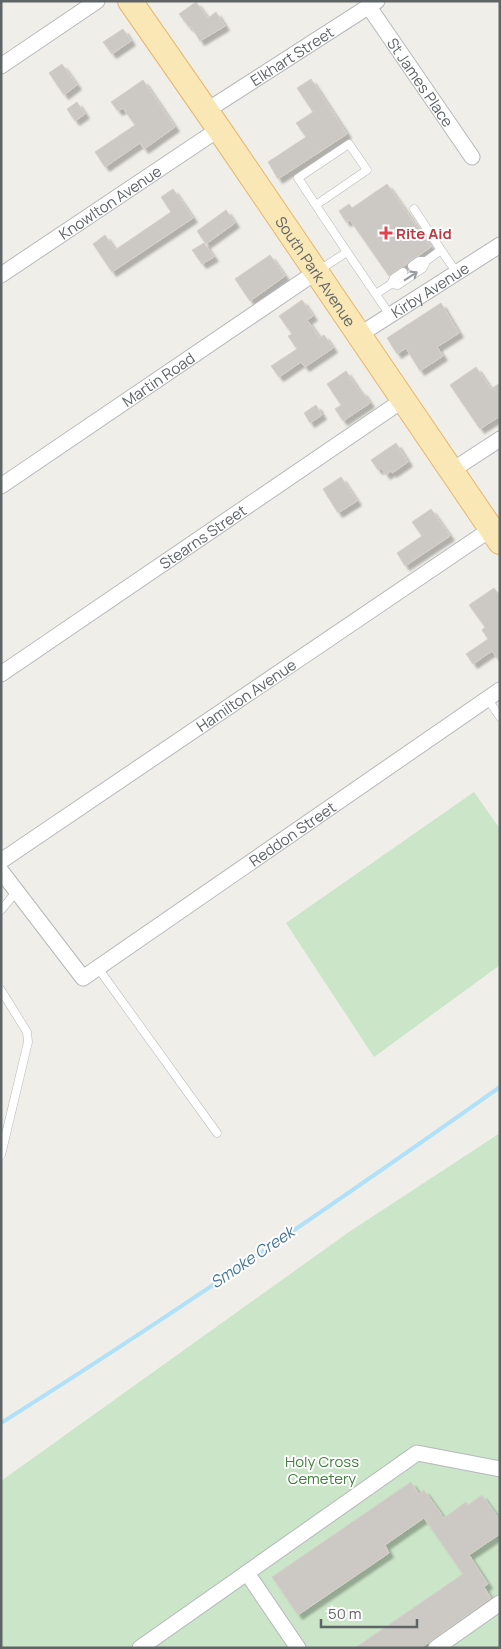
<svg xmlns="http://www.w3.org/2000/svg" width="501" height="1649" font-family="Manrope,sans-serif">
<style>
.green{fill:#cae5c7}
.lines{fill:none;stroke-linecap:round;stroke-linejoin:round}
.stream{stroke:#b0e1f9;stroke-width:4}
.building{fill:#ccc9c5;stroke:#d5cfc7;filter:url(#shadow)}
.lane-casing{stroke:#b5b8bb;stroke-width:9}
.street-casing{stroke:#b5b8bb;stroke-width:17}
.primary-casing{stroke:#e7b76b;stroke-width:26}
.lane{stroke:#fff;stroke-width:8}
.street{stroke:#fff;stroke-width:15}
.primary{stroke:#f9e7b5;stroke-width:24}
.oneway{stroke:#979a9c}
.health-dot{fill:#e0444e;stroke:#fff;stroke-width:2}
.labels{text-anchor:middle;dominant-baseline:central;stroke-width:4;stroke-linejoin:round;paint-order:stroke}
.street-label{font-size:15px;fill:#5f6467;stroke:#fff}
.health-label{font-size:15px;font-weight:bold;fill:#be3a42;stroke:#fff;text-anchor:start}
.park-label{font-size:15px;fill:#40813c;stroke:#fff}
.water-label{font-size:16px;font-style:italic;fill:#46779a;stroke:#fff}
</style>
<defs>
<filter id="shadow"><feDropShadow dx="4.5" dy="4.5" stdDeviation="1" flood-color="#0004"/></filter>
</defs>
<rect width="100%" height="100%" fill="#f0eee8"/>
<path class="green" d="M 474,792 L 500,829 L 500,965 L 374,1057 L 286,923 Z
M 500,1133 L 500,1648 L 1,1648 L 1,1481 L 349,1232 Z"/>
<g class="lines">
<path class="stream" d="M 1,1423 C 171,1316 336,1203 500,1087"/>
</g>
<path class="building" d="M 196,2 L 208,18 L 216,12 L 225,26 L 200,41 L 191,26 L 189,27 L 179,14 Z
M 123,29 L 131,41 L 112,54 L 103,42 Z
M 62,64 L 77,85 L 64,95 L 49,73 Z
M 311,79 L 347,134 L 278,179 L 268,162 L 306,137 L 296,123 L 313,112 L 297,88 Z
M 143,80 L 175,127 L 144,149 L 140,143 L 105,167 L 95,152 L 135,125 L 123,108 L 118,111 L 111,102 Z
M 77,102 L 85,114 L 75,121 L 67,109 Z
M 387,184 L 431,247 L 389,276 L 350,220 L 346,222 L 339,211 L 349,204 L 352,208 Z
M 173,189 L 193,218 L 112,272 L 93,244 L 105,235 L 115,250 L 171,212 L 161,197 Z
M 226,210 L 235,223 L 206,244 L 197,231 Z
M 204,243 L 214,257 L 202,264 L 192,250 Z
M 270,255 L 285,276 L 250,301 L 235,279 Z
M 302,300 L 313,316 L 307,320 L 320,338 L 324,335 L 333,348 L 305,367 L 301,362 L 279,377 L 271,366 L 297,349 L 288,336 L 292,334 L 279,316 Z
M 441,303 L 459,333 L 437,347 L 443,356 L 420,371 L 406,348 L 397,354 L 387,338 Z
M 476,367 L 491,389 L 500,383 L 500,416 L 480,429 L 450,385 Z
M 346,371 L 360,392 L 362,391 L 370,403 L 343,421 L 335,409 L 341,405 L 327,384 Z
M 316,405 L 322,415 L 310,423 L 304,413 Z
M 396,443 L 408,462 L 392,473 L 391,471 L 386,475 L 381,468 L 378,470 L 371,460 Z
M 341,477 L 357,501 L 338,513 L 323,489 Z
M 431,509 L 450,536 L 405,566 L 397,553 L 422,536 L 412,522 Z
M 494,588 L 500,596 L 500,662 L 492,651 L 473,664 L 466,654 L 488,639 L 482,630 L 485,627 L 469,605 Z
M 411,1482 L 419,1494 L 424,1490 L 444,1518 L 466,1502 L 468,1505 L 482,1495 L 500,1520 L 500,1534 L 469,1555 L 488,1584 L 484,1587 L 491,1598 L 421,1648 L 355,1648 L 463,1574 L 424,1518 L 385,1545 L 389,1553 L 298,1615 L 272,1577 Z"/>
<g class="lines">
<defs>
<path id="lane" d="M 316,205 L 367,170 L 349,144 L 298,178 C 328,224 359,270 390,315
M 414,209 L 441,250
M 412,266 L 419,261 L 426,261 L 441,250 L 457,273
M 318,271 L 347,252
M 391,284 L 398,285 L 423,268 L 426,261
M 376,294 L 391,284 L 394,278 L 403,272
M 487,698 L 500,717
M 1,910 L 17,891
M 98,968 L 217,1133
M 1,990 L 27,1032 L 28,1042 L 1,1155"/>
<g id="street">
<path id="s1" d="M 369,7 L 472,157"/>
<path d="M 1,66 L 97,1"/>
<path id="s2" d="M 206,111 L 377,1"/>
<path id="s3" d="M 1,275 L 219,129"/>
<path id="s4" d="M 359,335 L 500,245"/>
<path d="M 451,471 L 500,439"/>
<path id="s5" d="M 1,486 L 316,272"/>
<path id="s6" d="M 1,674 L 403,400"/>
<path id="s7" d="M 1,861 L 491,529"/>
<path id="s8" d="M 1,871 L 83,978 L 500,690"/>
<path d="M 247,1573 L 298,1648"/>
<path d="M 140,1648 L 417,1453 L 500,1469"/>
<path d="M 436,1648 L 500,1603"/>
</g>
<g id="primary">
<path id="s9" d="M 130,1 L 219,129 L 500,542"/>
</g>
</defs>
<use href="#lane" class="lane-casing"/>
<use href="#street" class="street-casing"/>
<use href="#primary" class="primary-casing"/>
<use href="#lane" class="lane"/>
<use href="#street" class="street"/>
<use href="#primary" class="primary"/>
</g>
<defs><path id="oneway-shaft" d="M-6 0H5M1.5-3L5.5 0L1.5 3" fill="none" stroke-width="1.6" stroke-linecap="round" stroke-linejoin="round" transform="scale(1.25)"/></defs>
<use class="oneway" href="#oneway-shaft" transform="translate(411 276) rotate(-33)"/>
<path class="health-dot" d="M383.5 225.5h5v5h5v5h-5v5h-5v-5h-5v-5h5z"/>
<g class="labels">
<g class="street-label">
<text stroke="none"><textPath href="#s2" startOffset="102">Elkhart Street</textPath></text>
<text stroke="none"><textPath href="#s1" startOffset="91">St James Place</textPath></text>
<text stroke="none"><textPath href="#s3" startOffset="131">Knowlton Avenue</textPath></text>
<text stroke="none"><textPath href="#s9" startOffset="328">South Park Avenue</textPath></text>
<text stroke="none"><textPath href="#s4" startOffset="84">Kirby Avenue</textPath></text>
<text stroke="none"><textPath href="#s5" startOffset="190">Martin Road</textPath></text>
<text stroke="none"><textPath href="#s6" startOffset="244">Stearns Street</textPath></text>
<text stroke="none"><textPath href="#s7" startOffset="296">Hamilton Avenue</textPath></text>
<text stroke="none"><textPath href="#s8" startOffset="389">Reddon Street</textPath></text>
</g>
<g class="health-label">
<text x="396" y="233">Rite Aid</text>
</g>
<g class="park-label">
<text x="322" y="1461">Holy Cross<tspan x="322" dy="17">Cemetery</tspan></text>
</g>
<g class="water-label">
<text transform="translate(252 1257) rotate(-34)">Smoke Creek</text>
</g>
</g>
<rect width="501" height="1649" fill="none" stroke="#5f6467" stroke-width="5"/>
<path d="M321 1619v8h96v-8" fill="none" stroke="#5f6467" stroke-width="2.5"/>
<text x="328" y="1619" font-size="15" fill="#5f6467" stroke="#ffffff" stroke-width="4" paint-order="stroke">50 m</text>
</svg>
